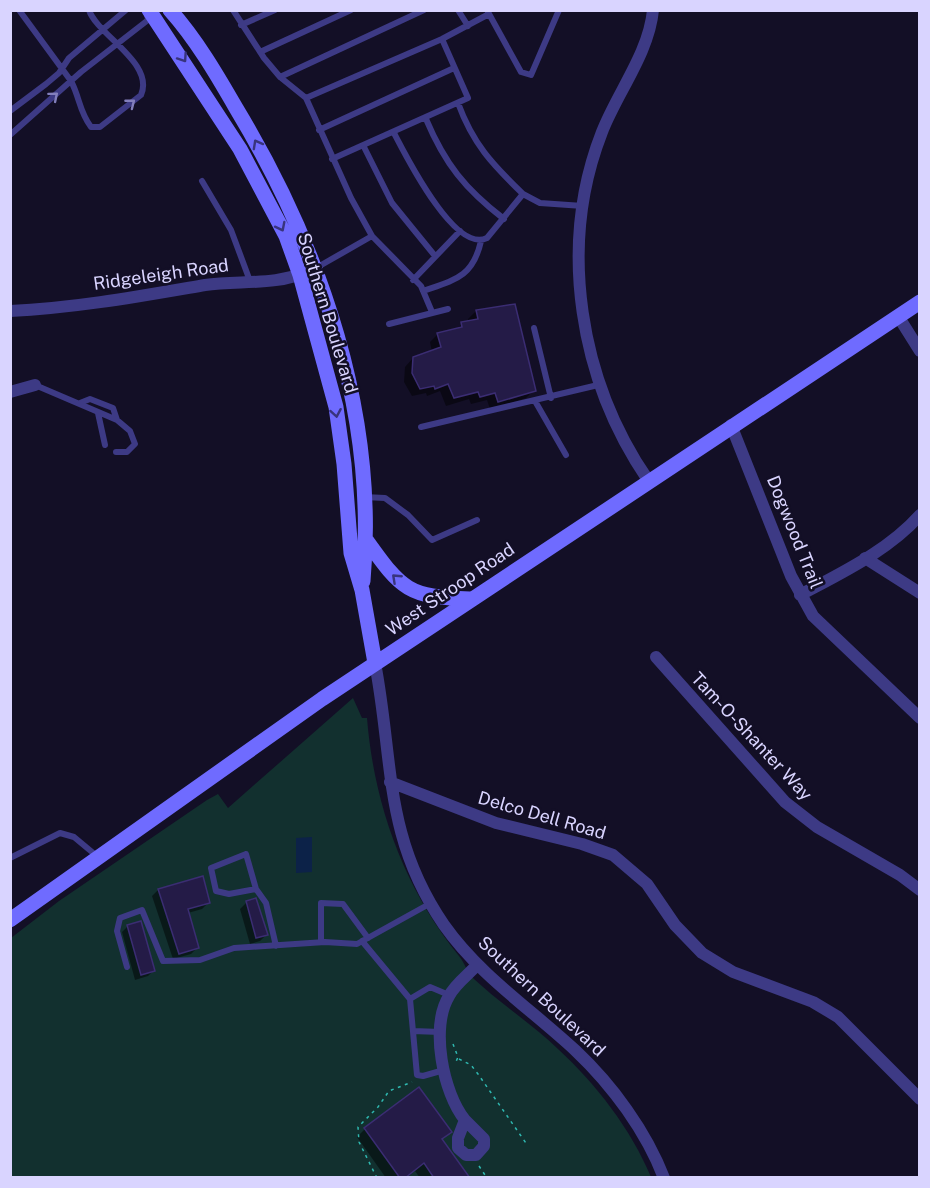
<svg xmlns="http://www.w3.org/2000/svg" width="930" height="1188" font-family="'Public Sans',sans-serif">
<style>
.green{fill:#12302f}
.water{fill:#0c2248}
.shadow{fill:#0007}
.building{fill:#241b47;stroke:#3b2d73;stroke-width:1.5}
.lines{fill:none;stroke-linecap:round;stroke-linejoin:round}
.path{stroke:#2fb8b0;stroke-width:1.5;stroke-dasharray:3 4.5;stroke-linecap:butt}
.lane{stroke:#3d3a85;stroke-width:6}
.street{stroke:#3d3a85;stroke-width:12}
.secondary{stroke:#6f6bff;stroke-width:15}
.oneway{stroke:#38347d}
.oneway2{stroke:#837fbc}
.labels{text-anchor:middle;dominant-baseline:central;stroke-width:5;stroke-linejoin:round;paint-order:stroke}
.street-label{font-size:18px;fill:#d9d4ff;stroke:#130f26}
</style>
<rect width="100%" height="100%" fill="#130f26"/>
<path class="green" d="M 353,698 L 362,718 L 367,718 C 374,805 404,888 459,956 C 465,963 467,973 474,979 C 501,1004 532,1024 558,1049 C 596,1084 631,1129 651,1177 L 11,1178 L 11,938 L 59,901 L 207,800 L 218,794 L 228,808 Z"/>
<path class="water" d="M 312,837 L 312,872 L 296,873 L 296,838 Z"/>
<path class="shadow" d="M 514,305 L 534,390 L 526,398 L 490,409 L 487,400 L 471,404 L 469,399 L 446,406 L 440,391 L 427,396 L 426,393 L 412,396 L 404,382 L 405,367 L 413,358 L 432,352 L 430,342 L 438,334 L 456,330 L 462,324 L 469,322 L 468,319 L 476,311 Z
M 202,878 L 208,903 L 202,909 L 188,913 L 197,948 L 191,954 L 173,959 L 152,896 L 158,890 Z
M 256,900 L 266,935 L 260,941 L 250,944 L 240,909 L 246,903 Z
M 128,926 L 154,970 L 148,976 L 135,980 L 122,932 Z
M 365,1129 L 450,1131 L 441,1140 L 468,1178 L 420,1178 L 415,1171 L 406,1178 L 386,1178 L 357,1137 Z"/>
<path class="building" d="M 515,304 L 536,391 L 498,402 L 495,393 L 480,397 L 478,392 L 454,398 L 448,384 L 435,389 L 434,386 L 420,389 L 412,373 L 413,357 L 441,347 L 437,333 L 462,327 L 461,322 L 478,319 L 476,310 Z
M 203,876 L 210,903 L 188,909 L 199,948 L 179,954 L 158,889 Z
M 256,898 L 268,935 L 256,938 L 246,901 Z
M 141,921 L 155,971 L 141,975 L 127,925 Z
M 419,1087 L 452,1132 L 442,1139 L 470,1178 L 434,1178 L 424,1163 L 405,1178 L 400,1178 L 364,1128 Z"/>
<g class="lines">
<path class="path" d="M 453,1044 L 458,1057 L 455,1064
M 459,1059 L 471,1065 L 478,1074 L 528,1146
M 479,1166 L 487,1178
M 377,1178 L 359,1142 L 358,1127 L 378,1107 L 389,1091 L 412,1082"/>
<path class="lane" d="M 19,10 L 71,81 C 80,98 79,111 91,127 L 100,127 L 141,95 C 155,63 97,35 89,10
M 233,10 L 264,58 L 280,77
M 424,10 L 280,77 L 306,98 L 351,198 L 372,236 L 421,286 L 432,312
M 458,10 L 468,26
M 488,12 L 521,72 L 531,75 L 559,10
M 241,25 L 275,10
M 260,52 L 351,10
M 306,98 L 442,39 L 489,14
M 10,111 L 46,84 L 59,73 L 69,58 L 126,10
M 426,119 C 445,164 465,189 504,219
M 319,130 L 454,68
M 394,133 C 406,156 455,254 487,238 L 523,194 C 492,164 473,144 458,103
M 10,135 L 81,72 L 148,20 L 147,14
M 364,147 L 392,203 L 435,256
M 332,159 L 468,98 L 442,39
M 202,181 L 231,230 L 250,281
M 523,194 L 540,203 L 583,206
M 316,268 L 372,236
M 413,280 L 460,231
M 423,291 C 455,280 473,277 481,241
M 389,324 L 448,309
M 534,328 L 551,398
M 35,385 L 117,420 L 130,431 L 135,444 L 127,452 L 116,452
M 535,401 L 566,455
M 80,403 L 90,399 L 113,408 L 117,420
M 98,413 L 105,445
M 421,427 L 598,385
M 364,497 L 385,498 L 408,515 L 432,540 L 477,520
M 10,858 L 60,833 L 74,837 L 98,857
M 256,889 L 246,854 L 211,868 L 216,891 L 229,894 L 256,889 L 266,903 L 276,946
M 362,941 L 410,999 L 417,1075 L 423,1076 L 444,1070
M 321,942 L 321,903 L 343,904 L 368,938
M 127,967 L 117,931 L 120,918 L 142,910 L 163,961 L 200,960 L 234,948 L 325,942 L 357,944 L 431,903
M 410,999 L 430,987 L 449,995
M 413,1031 L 440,1032"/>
<path class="street" d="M 10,311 C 76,308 141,296 205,285 C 239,280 277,286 308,271
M 898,316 L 920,351
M 10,392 L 35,385
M 731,425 L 791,576 L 813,616 L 920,718
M 648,480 C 580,381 557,247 602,132 C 617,93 649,53 653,10
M 865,558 L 920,593
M 800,595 C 841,573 888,551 920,515
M 656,657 L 785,802 L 817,827 L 900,875 L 920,890
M 375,663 C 394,762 383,836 444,925 C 480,976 531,1009 576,1051 C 612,1085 646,1131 664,1178
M 390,782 L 496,823 L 582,844 L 613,855 L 647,884 L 675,925 L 702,953 L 733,972 L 813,1002 L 838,1017 L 920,1099
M 465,1120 C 443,1093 430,1027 449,996 C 455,984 468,975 477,965
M 465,1120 L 484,1139 L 484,1146 L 476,1155 L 466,1155 L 458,1148 L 458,1138 Z"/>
<path class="secondary" d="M 149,10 L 240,149 L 286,236 L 300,275 L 336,407 L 344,464 L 351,553 L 362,590 L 375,663
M 170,10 C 196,39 217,75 236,108 C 321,249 378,415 363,581
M 367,541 C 402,590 408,597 470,599
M 10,920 L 322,699 L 920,302"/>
</g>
<defs><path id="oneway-chevron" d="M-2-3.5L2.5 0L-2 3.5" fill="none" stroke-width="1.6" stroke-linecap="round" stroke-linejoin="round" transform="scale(1.5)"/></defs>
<g class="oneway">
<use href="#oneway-chevron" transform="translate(183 58) rotate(56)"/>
<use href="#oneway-chevron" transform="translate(257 144) rotate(-119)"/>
<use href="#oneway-chevron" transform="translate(281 227) rotate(63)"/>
<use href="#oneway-chevron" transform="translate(336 413) rotate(80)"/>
<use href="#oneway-chevron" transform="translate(396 578) rotate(-137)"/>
</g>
<g class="oneway2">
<use href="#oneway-chevron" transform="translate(54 96) rotate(-40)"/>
<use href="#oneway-chevron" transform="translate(131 103) rotate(-38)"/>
</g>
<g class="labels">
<g class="street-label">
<text transform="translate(161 274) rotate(-8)">Ridgeleigh Road</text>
<text transform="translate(328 313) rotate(73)">Southern Boulevard</text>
<text transform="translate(795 532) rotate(68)">Dogwood Trail</text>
<text transform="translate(450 589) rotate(-34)">West Stroop Road</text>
<text transform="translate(752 736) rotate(47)">Tam-O-Shanter Way</text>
<text transform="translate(542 815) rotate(16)">Delco Dell Road</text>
<text transform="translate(542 996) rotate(43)">Southern Boulevard</text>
</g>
</g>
<rect width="930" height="1188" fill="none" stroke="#d9d4ff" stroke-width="24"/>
</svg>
